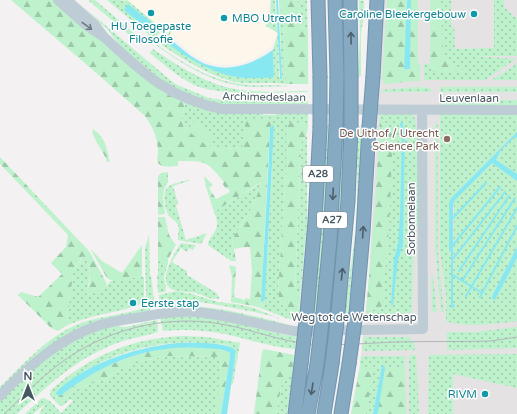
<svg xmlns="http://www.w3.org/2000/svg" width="517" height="414" font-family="'Varela Round',sans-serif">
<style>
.commercial{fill:#fdf6eb}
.education{fill:#e4e2e3}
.grass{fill:url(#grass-dots)}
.forest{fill:url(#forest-firs)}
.garden{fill:#bef2cc}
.water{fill:#88e8f2}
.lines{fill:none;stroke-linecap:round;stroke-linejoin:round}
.stream{stroke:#88e8f2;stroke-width:2}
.highway-casing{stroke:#7195ae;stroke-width:15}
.secondary{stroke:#beccd5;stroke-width:10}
.highway{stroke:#86aac2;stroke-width:13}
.tram{stroke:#b3b7bb;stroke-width:1}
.highway-bridge-casing{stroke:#7195ae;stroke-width:15;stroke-linecap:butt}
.highway-bridge{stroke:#86aac2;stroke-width:13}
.oneway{stroke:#6b7a83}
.oneway2{stroke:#4d5f6a}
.culture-dot{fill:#0f9aa8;stroke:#fff;stroke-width:1.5}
.education-dot{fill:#8d6e63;stroke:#fff;stroke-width:1.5}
.labels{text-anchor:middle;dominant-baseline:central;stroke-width:3;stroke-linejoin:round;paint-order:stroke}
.shield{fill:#fff;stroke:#7e8990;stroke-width:1}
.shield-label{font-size:10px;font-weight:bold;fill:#475760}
.culture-label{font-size:11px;fill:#0d838f;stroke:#fff;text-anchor:end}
.street-label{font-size:11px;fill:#475760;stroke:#fff}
.education-label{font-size:11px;fill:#785e54;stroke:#fff;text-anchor:end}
</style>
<defs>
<pattern id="grass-dots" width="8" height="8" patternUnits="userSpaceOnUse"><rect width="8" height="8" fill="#bef2cc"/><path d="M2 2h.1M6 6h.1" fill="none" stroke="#9cc7a9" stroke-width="1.8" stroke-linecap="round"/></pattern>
<pattern id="forest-firs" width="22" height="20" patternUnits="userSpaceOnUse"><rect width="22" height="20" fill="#bef2cc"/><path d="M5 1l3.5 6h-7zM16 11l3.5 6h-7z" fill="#9cc7a9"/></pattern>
</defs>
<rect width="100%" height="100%" fill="#f3f1f1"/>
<path class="commercial" d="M 127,0 L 269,0 L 269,16 L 265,26 L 278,33 L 274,43 L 270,48 L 254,59 L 239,64 L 227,65 L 213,64 L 195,56 Z"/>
<path class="education" d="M 384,0 L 517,0 L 517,414 L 351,414 L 360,364 L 369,278 Z"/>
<path class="grass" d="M 88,0 L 95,0 L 143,41 L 141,45 Z
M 107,0 L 121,0 L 122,1 L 127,0 L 161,28 L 164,24 L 165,26 L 154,39 Z
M 271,0 L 275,0 L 277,29 L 278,33 L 279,77 L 282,79 L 279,0 L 281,0 L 285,50 L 286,84 C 271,82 257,84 242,83 C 215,80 181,58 159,43 L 171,30 L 172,31 L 168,37 L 169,38 L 165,42 L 200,64 L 274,77 L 273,50 L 278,33 L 266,26 C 270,18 271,10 271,0 Z
M 298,0 L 307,0 L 308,33 L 301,26 Z
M 359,0 L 364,1 L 364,16 L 361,33 L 361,76 L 358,76 L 360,33 Z
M 441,0 L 451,0 L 451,27 L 454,27 L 455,49 L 494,48 L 494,0 L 504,0 L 504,7 L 517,19 L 517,56 L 474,56 L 516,59 L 485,80 L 424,80 L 424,64 L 430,64 L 432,72 L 465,71 L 449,62 L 443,53 Z
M 80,4 L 175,84 L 209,98 L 223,100 L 308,101 L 308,107 L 229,106 L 179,93 L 125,53 L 108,30 Z
M 156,44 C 181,62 210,80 240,84 C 256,87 273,84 290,86 C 271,86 249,89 231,84 C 204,78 178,61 156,45 Z
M 153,49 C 178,66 211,87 241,90 C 263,93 286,91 308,91 L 308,92 C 278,92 219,97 192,84 C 177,76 163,64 150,53 Z
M 517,63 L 517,80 L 491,80 L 508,70 Z
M 417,87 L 430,88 L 431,92 L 381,92 L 382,90 Z
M 440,87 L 517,87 L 517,92 L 440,92 Z
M 441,100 L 517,100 L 517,106 L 440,106 Z
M 185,103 L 205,110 L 261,113 L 263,115 L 275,115 L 278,113 L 308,113 L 308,124 L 292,122 L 286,129 L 286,170 L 278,292 C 280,308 284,308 299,313 L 298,321 L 286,318 L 263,309 L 262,303 L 265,299 L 274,127 L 272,125 L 270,119 L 242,147 L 216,150 L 183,126 L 182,119 Z
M 380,113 L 413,114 C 420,125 420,200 419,216 C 419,221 417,225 416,229 L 414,229 L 412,312 L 411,313 L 395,314 L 379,319 L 368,320 L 369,315 L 366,314 L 366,313 L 382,306 L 389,228 L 393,135 L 386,123 L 380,119 Z
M 440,114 L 517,114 L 517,132 L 451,198 L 449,203 L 449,250 L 451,252 L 451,309 L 455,306 L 453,303 L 454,202 L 455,199 L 492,163 L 517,181 L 517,247 L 493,294 L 495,300 L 517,258 L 517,321 C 498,324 465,328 446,321 L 446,296 L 440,251 Z
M 435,123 L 438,123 L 438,252 L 444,312 L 441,312 L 435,247 Z
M 342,127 L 344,127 L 344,135 L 341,206 L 332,313 L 329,313 Z
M 357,127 L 360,127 L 361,136 L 357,217 L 348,313 L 345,313 C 347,290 351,267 354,243 C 359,207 357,165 357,127 Z
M 325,128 L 329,128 L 325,211 L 316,313 L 313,313 Z
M 307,135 L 307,223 L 300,298 L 295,290 L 301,143 Z
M 515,137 L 517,138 L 517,174 L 496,160 L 501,150 Z
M 187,180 L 191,180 L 173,186 L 178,203 L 176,206 L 186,240 L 207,233 L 201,244 L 178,240 C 177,236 180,230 178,225 C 176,221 172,219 169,216 C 165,209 161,192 169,186 C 174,183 182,182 187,180 Z
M 261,183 L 258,193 L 249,213 L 233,238 L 231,261 L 208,245 C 208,237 219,231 217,221 C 217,218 215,215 214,212 Z
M 149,235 L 150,275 L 151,275 L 154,301 L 146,302 L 145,248 Z
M 181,243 L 196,245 L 193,250 L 189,248 L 187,252 L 181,248 L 172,262 L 187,271 L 187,275 L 218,294 L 217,295 L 220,298 C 212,301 203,295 196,293 C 190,292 175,291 171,289 C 157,281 175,252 181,243 Z
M 84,256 C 91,266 91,280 86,292 L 89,295 L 107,286 L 110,281 L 118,281 L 142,276 L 144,278 L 144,303 C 119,313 91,314 66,326 L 73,275 L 74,270 Z
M 158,263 L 168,263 L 164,277 L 166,289 L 165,292 L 158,293 L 157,275 L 158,274 Z
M 431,276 L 433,276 L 437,312 L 432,311 Z
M 176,291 L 192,294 L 218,302 L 236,304 L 254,308 L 281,319 C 268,314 254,312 239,309 C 213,304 186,299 159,300 L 159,295 Z
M 162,304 C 170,303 177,305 184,306 C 223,307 260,317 297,327 L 167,309 Z
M 152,305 L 149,312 L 96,322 L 0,391 L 0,387 C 25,363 50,333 84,322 C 98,317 114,316 129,312 C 137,311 144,307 152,305 Z
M 193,315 L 240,324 L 285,335 L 296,336 L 295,349 C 271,347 248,339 225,334 C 204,330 183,329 163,331 L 160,317 Z
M 157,320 L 158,332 C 145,336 130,338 117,343 C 77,358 48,385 17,414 L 0,414 L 0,400 L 33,369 L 70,341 L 110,326 L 126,327 Z
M 517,327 L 517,348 L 447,350 L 447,332 L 476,332 Z
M 183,336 L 207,337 L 240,343 L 233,383 L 231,385 L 236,352 C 234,350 231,347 229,346 C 223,343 212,344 205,343 C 153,339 95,356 57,392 L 58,396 L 54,400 L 61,402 L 75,390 L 95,382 L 106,380 L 111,375 L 125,367 L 143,361 L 168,356 L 218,357 L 220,358 L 221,362 L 217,414 L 39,414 L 45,404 L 33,414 L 25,414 L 42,398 C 50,398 56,408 61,413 L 73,401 L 70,399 L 64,405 L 60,406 L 50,396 L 51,390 C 90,356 131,338 183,336 Z
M 364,337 L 408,337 L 414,343 L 415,350 L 362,351 Z
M 517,354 L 517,388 L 453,374 L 453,414 L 428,414 L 429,355 Z
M 411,355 L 416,355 L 419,414 L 409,414 L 409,358 Z
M 361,356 L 405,356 L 405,367 L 385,368 L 385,366 L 381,368 L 373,414 L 366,414 L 373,367 L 360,367 Z
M 289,375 L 293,375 L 287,414 L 276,414 L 282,383 Z"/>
<path class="forest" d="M 11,0 L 53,0 L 143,77 L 163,92 L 185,103 L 182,119 L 183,126 L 216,150 L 242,147 L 246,119 L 270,118 L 272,125 L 270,127 L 261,301 L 263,309 L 254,306 L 231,302 L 232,277 L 229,265 L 236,267 L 234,297 L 245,300 L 245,298 L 250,299 L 252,271 L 250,247 L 245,247 L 234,249 L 236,261 L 231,261 L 233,238 L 249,213 L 258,193 L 260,183 L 214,212 L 206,187 L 204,176 L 213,185 L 209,188 L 216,199 L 230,192 L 228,188 L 226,189 L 222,183 L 224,182 C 206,160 206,161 178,161 L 178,166 C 173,166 163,168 159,164 C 156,161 158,156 158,152 C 158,139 153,127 145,116 L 94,71 Z
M 281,0 L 298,0 L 301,26 L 308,33 L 308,84 L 286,84 L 285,50 Z
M 387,0 L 418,0 L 418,63 L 420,64 L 420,81 L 411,81 L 387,84 L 385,84 L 382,80 Z
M 430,0 L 441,0 L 443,53 L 449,62 L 466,72 L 432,72 L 430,64 Z
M 380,119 L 386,123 L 393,135 L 389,228 L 382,306 L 366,313 L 375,205 Z
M 292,122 L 308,124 C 308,133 306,136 301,143 L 295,289 L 300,298 L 299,313 C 284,308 280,308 278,292 L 286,170 L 286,129 L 288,125 Z
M 92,129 C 105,135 107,149 110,162 L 107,162 C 105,152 93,141 92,129 Z
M 0,157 L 89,251 L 106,282 L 107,286 L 89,295 L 86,294 C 86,290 88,288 89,285 C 91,275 90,263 83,256 L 74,270 L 73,275 L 66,326 L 58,331 L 51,328 L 18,295 L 21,292 L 38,297 L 62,274 L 51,263 L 66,247 L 68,235 L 0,164 Z
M 168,172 L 168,182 L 164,190 L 163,197 L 165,214 L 158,215 L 158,176 L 161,173 Z
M 158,217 L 165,217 L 169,235 L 176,245 L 168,259 L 168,263 L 158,263 Z
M 142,245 L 142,276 C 131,278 116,285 107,278 L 91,250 L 91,249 L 102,261 L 122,273 Z
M 168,348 C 183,347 218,346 230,353 L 230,356 L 221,414 L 217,414 L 217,400 L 221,362 L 220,358 L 218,357 L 168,356 L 143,361 L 125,367 L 111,375 L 106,380 L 95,382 L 75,390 L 61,402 L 58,403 L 54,400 C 57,397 60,396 63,393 C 94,369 130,354 168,348 Z
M 264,349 L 294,355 L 292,375 L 289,375 L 289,377 L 287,377 L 286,380 L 284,380 L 284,383 L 282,383 L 276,414 L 254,414 L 254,413 L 262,352 Z
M 374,366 L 366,414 L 351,414 L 360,367 Z
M 405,367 L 406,414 L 377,414 L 385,368 Z"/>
<path class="garden" d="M 195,120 L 215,136 L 207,146 L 187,130 Z"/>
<path class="water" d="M 407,0 L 411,0 L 410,69 L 404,69 Z
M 128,4 L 159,28 L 154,34 L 124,10 Z
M 169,38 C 179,46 188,55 199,61 C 224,75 252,65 273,50 L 274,77 C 265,78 255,78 246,78 C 216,76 189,59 165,42 Z
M 402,121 L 405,133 L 403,245 L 398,260 L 393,305 L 391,305 L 394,259 L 398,244 L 400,215 L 402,135 L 400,123 Z
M 273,125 L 274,127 L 265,299 L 262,303 L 261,301 C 264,243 268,185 270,127 Z
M 517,132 L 517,138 L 515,137 L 501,150 L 496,160 L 517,174 L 517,181 L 492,163 L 455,200 L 453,206 L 453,303 L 455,306 L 451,309 L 451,252 L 449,250 L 449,203 L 451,198 Z
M 517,247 L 517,258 L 495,300 L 492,299 L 493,294 Z
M 178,343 C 190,343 228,341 236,351 L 227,414 L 221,414 L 230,356 L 230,353 C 222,348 211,349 203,348 C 149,344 102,363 60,396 L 58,396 L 56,393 C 59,388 67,383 72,379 C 103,358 140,347 178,343 Z
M 382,365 L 384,365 L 385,368 L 378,412 L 377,414 L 373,414 Z"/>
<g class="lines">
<path class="stream" d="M 277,0 L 281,78
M 453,218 L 486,183
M 453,245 L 500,187
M 453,259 L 505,192
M 459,271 L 509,196
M 453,275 L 482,293
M 462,281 L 515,198
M 466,296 L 517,208
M 480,297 L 517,226"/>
<defs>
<path id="highway" d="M 318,0 L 320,76
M 335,0 L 337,76
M 350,0 L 351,76
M 373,76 L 377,0
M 307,313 L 315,221 L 320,128
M 323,313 L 330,240 L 336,127
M 338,313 L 348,201 L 351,127
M 356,313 L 363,233 L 369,127
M 295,414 L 301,364
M 308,414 L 317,364
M 324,414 L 332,364
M 341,414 L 349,364"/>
</defs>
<use href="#highway" class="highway-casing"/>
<path class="secondary" d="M 58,0 L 86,25 L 104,37 L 95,25 L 67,0
M 104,37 C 143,73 168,98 222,109 L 517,110
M 0,396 C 29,366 59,338 100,325 C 113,321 128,319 142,317 C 162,313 184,310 205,313 C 235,317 264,326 294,331 L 423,329 L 422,110"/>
<use href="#highway" class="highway"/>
<path class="tram" d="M 4,414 C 22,397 38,380 58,365 C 103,330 164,314 221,324 C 251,329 279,341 309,344 C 338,346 368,343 397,342 C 429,341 460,342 491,341 L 517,337"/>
<defs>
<path id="highway-bridge" d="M 336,127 L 337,76
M 351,127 L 351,76
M 369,127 L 373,76
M 320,128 L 320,76
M 301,364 L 307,313
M 317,364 L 323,313
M 332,364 L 338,313
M 349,364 L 356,313"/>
</defs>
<use href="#highway-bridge" class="highway-bridge-casing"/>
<use href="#highway-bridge" class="highway-bridge"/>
</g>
<defs><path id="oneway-shaft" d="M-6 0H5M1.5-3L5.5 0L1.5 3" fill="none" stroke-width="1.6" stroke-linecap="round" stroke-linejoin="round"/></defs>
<use class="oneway" href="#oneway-shaft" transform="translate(87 26) rotate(36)"/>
<g class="oneway2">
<use href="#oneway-shaft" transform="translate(351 38) rotate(-91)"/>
<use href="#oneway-shaft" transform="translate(333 194) rotate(93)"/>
<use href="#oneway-shaft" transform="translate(363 232) rotate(-86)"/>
<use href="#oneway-shaft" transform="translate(342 274) rotate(-84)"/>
<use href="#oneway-shaft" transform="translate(312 389) rotate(99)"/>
</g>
<g class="culture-dot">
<circle cx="151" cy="13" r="4"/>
<circle cx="474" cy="14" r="4"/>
<circle cx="224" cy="18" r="4"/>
<circle cx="133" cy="303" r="4"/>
<circle cx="485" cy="394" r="4"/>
</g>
<circle class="education-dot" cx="447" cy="139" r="4"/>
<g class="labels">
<g class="shield">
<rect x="303" y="166" width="30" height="16" rx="3"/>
<rect x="317" y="212" width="30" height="16" rx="3"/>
</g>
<g class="shield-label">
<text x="318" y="174">A28</text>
<text x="332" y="220">A27</text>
</g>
<g class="culture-label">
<text x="466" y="14">Caroline Bleekergebouw</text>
<text x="232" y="18" text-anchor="start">MBO Utrecht</text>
<text x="151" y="26" text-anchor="middle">HU Toegepaste<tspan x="151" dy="13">Filosofie</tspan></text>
<text x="141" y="303" text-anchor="start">Eerste stap</text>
<text x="477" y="394">RIVM</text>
</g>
<g class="street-label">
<text transform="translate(264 97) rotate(1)">Archimedeslaan</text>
<text x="469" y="98">Leuvenlaan</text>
<text transform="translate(411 219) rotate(-90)">Sorbonnelaan</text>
<text x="354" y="317">Weg tot de Wetenschap</text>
</g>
<g class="education-label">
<text x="439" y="133">De Uithof / Utrecht<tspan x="439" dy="13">Science Park</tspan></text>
</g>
</g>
<g transform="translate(28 386)" stroke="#ffffff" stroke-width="3" paint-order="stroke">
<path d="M0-3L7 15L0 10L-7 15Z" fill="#475760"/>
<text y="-6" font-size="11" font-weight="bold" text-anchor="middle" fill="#475760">N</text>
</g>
</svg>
